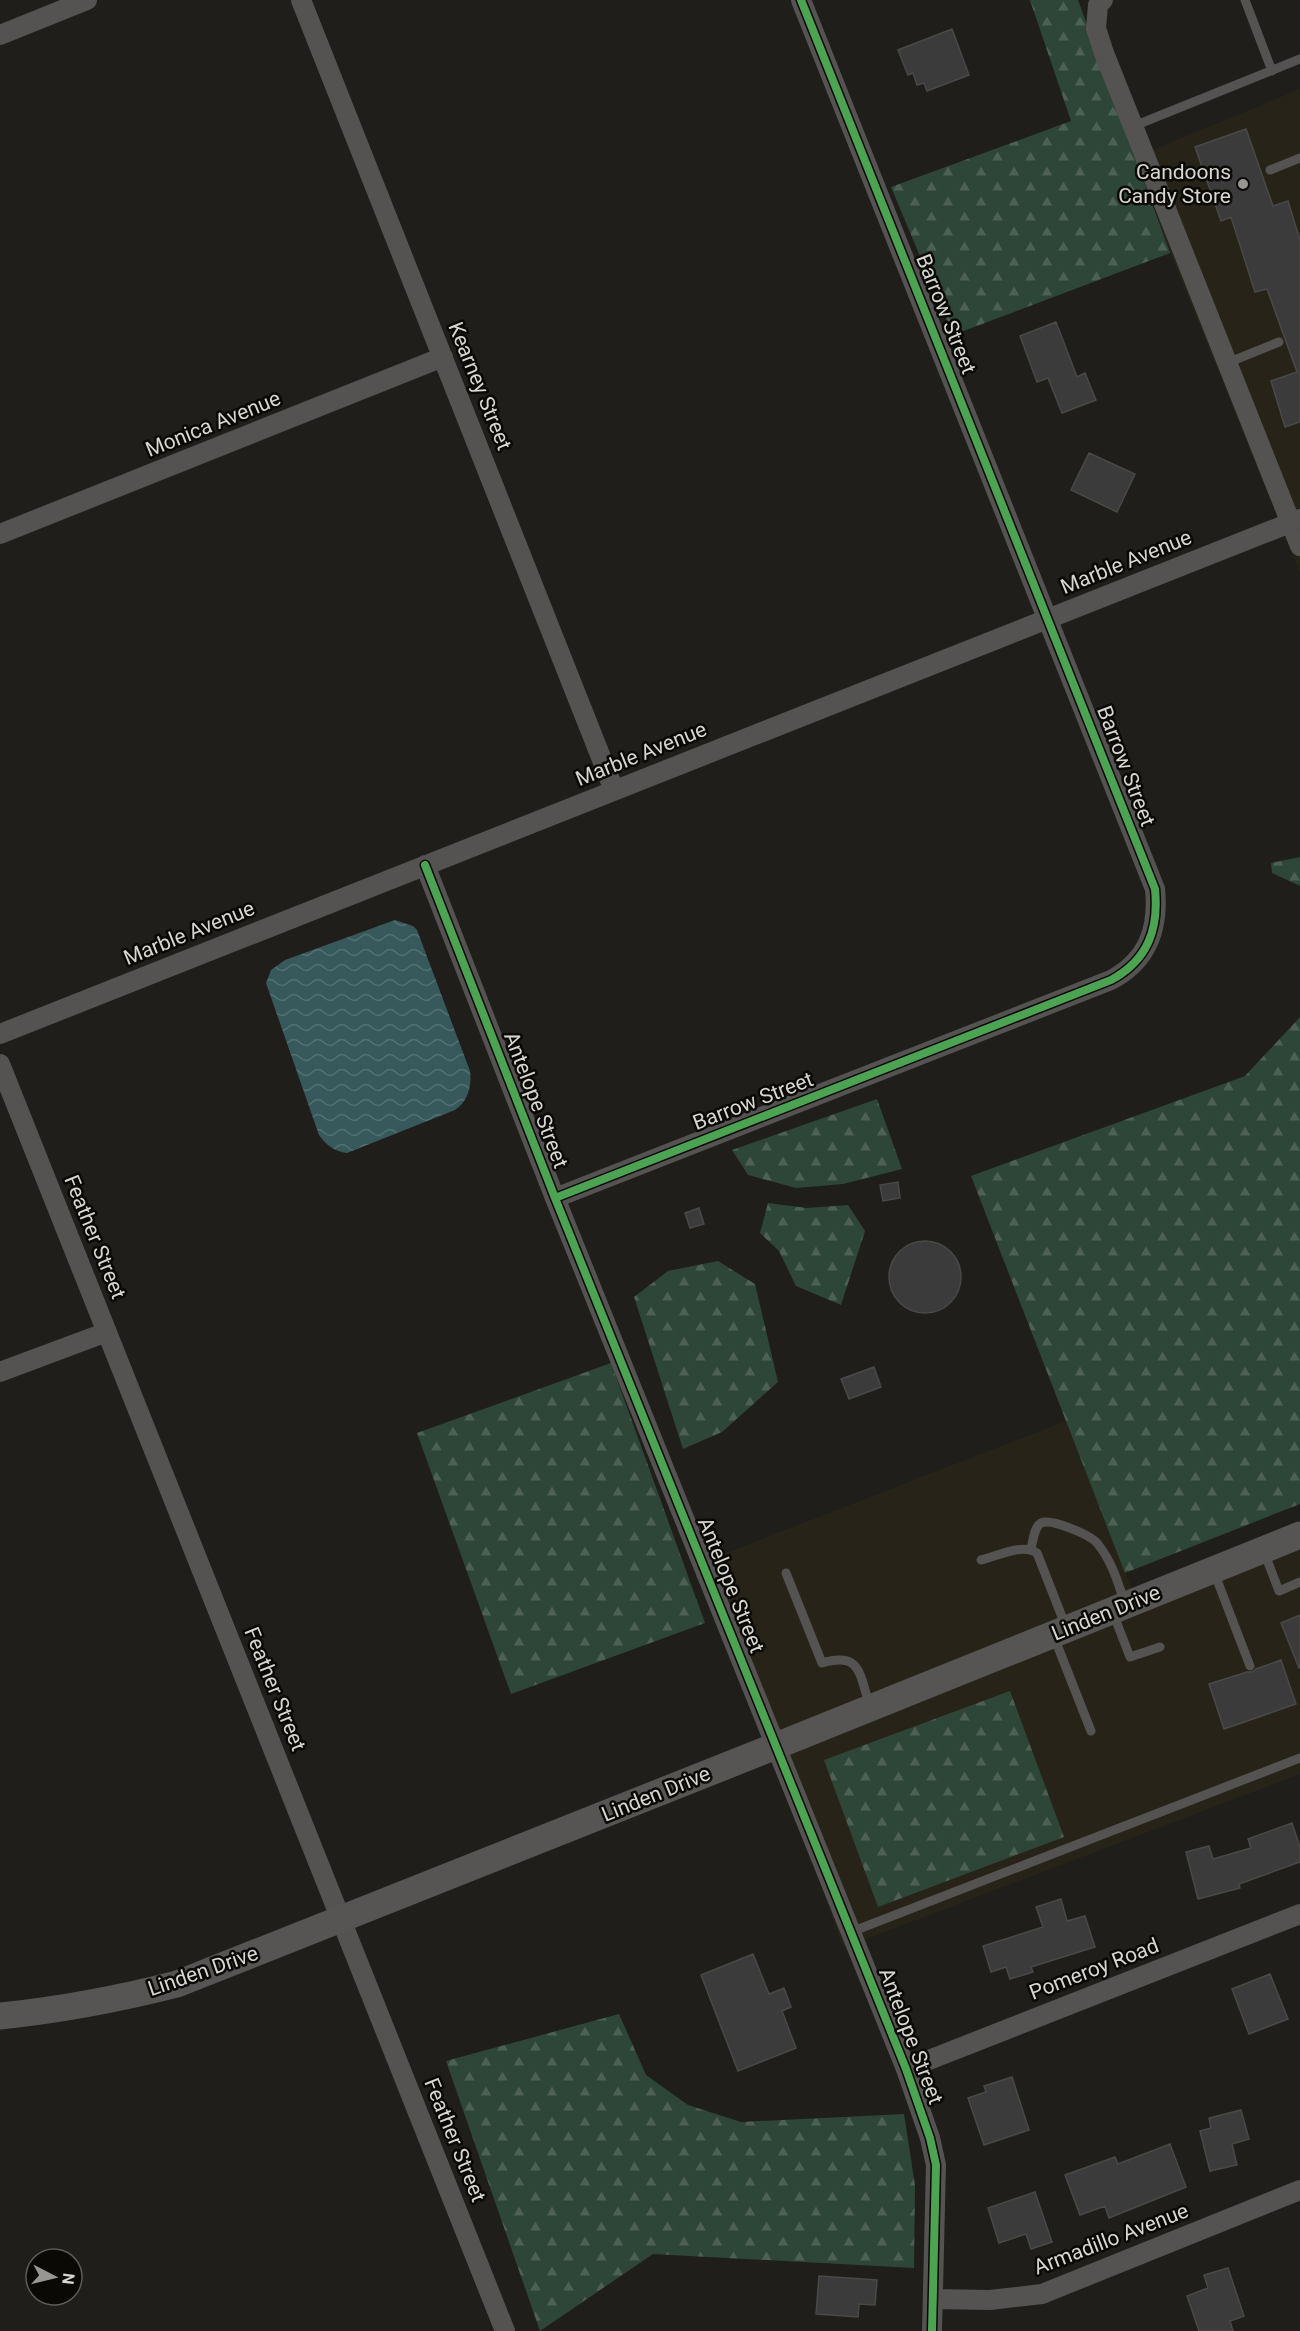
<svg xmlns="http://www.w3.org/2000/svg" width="1300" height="2331" font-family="Roboto,sans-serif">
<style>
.built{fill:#282318}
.forest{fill:url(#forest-firs)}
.water{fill:url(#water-waves)}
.building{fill:#3c3b3b;stroke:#494948;stroke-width:1.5}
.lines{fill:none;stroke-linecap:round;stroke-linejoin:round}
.lane{stroke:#545351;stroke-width:9}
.street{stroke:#545351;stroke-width:20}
.secondary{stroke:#565553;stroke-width:27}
.cycleway-casing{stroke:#0a0906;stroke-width:11}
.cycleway{stroke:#4ca352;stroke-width:8}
.poi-dot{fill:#979691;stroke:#0a0906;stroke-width:2}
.labels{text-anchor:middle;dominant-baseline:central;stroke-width:5;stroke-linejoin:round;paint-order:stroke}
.poi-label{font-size:21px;fill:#d7d6d1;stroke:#0a0906;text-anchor:end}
.street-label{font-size:21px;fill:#d7d6d1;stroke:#0a0906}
</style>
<defs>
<pattern id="forest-firs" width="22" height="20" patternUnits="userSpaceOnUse" patternTransform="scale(1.5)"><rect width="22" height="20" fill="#2e4637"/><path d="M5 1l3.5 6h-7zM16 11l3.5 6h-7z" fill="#4c6053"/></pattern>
<pattern id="water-waves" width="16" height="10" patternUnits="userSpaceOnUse" patternTransform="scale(1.5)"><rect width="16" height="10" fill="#37595c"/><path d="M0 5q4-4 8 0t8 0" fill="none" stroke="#537072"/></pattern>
</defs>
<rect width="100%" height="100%" fill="#1f1e1a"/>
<path class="built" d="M 1300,89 L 1300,573 L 1170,253 L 1136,157 Z
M 1066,1421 L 1133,1592 L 769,1739 L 700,1563 Z
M 1300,1545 L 1300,1774 L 843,1948 L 776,1757 Z"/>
<path class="forest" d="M 1030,0 L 1078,0 L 1170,253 L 953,335 L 891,187 L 1071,121 Z
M 1300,857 L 1300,886 L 1272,873 L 1271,863 Z
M 1300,1017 L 1300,1504 L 1125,1573 L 971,1176 L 1245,1076 Z
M 877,1099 L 902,1169 L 843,1184 L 796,1188 L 748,1175 L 732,1150 Z
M 768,1203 L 807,1208 L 848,1205 L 865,1231 L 841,1305 L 796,1286 L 779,1251 L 760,1233 Z
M 718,1261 L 755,1284 L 778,1382 L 722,1432 L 683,1449 L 634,1297 L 668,1271 Z
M 611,1363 L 705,1623 L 511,1694 L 417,1433 Z
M 1010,1691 L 1064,1837 L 878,1907 L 824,1760 Z
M 619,2014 L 646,2075 L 688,2105 L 741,2122 L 904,2114 L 915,2185 L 914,2268 L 653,2254 L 540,2331 L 446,2061 Z"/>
<path class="water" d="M 395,920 L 413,926 L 417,930 L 470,1071 C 472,1086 468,1101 455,1110 L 347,1153 C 335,1152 325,1144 319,1135 L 266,983 L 271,970 L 285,960 Z"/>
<path class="building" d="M 952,29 L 969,75 L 927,91 L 924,83 L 917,85 L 913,73 L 908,75 L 898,50 Z
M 1246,129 L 1273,206 L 1288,201 L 1300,240 L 1300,422 L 1285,427 L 1271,381 L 1297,372 L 1267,289 L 1255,292 L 1231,217 L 1221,221 L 1195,147 Z
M 1056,322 L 1077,377 L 1085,373 L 1096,400 L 1062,413 L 1048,378 L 1037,382 L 1020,336 Z
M 1089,453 L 1135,474 L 1117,512 L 1071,490 Z
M 898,1182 L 900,1198 L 883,1201 L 880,1185 Z
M 699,1208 L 704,1224 L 690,1228 L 685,1213 Z
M889 1277a36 36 0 1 1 72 0a36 36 0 1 1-72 0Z
M 874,1367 L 881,1387 L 849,1399 L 841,1379 Z
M 1300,1615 L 1300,1668 L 1299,1668 L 1281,1623 Z
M 1281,1660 L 1296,1704 L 1224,1729 L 1209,1684 L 1247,1672 L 1252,1672 L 1256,1669 Z
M 1292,1823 L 1300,1847 L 1300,1862 L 1239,1884 L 1240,1888 L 1198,1899 L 1186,1852 L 1209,1846 L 1213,1859 L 1251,1848 L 1248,1839 Z
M 1061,1899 L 1067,1921 L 1085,1916 L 1095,1947 L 1031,1967 L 1033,1972 L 1010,1979 L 1006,1967 L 991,1972 L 983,1946 L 1043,1927 L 1036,1907 Z
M 753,1954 L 769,1994 L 784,1988 L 791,2007 L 782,2011 L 796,2048 L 738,2071 L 701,1975 Z
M 1270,1974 L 1288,2019 L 1249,2034 L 1232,1989 Z
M 1012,2077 L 1029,2130 L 984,2145 L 968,2098 L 986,2092 L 984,2086 Z
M 1241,2110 L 1249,2139 L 1232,2144 L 1237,2165 L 1210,2171 L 1200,2131 L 1211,2128 L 1209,2118 Z
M 1170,2144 L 1186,2187 L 1109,2218 L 1105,2206 L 1080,2215 L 1065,2175 L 1115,2157 L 1118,2164 Z
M 1035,2192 L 1052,2242 L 1031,2249 L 1026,2234 L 999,2243 L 988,2208 Z
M 1228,2268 L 1244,2316 L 1230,2321 L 1233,2331 L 1199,2331 L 1187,2296 L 1208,2288 L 1204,2275 Z
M 819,2276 L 877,2280 L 875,2305 L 859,2304 L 858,2317 L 816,2314 Z"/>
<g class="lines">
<path class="lane" d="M 1245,0 L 1272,71
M 1134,126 L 1300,59
M 1270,170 L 1300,158
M 1227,363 L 1279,342
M 1031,1549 C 1033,1541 1034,1527 1041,1523 C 1051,1518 1090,1535 1097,1543 C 1111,1560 1118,1581 1124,1602
M 1264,1552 L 1279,1591 L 1300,1582
M 981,1560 C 998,1556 1022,1543 1037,1553 L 1066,1627
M 1214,1572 L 1250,1666
M 786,1573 L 822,1663 C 862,1651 859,1675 870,1706
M 1113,1613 L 1130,1657 L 1160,1647
M 1054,1637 L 1091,1731
M 851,1932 L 1300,1758"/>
<path class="street" d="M 301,0 L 614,790
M 1103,0 L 1098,5 L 1096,28 L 1104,53 L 1300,546
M 0,35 L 87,0
M 0,534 L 443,357
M 425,865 L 555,1198 L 906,2069 L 930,2138 L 936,2165 L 932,2331
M 0,1034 L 1300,519
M 0,1064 L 505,2331
M 555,1198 L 1111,980 C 1148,960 1159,929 1155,889 L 801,0
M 0,1372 L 107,1332
M 906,2069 L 1300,1914
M 933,2299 L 990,2300 L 1042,2294 L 1300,2190"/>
<path class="secondary" d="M 0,2016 C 60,2010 118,1999 177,1984 L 776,1746 L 1300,1535"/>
<defs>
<path id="cycleway" d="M 425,865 L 555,1198 L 906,2069 L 930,2138 L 936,2165 L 932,2331
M 555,1198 L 1111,980 C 1148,960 1159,929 1155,889 L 801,0"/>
</defs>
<use href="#cycleway" class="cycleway-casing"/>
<use href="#cycleway" class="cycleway"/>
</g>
<circle class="poi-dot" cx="1243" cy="184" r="6"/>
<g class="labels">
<g class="poi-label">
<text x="1231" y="172">Candoons<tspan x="1231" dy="24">Candy Store</tspan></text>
</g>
<g class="street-label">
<text transform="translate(946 314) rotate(68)">Barrow Street</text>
<text transform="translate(480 386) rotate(68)">Kearney Street</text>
<text transform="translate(213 424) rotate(-22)">Monica Avenue</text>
<text transform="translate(1126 562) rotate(-22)">Marble Avenue</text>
<text transform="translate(641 754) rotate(-22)">Marble Avenue</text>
<text transform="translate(1126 766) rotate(69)">Barrow Street</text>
<text transform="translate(189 933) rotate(-22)">Marble Avenue</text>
<text transform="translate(536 1100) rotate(69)">Antelope Street</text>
<text transform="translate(753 1101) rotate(-21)">Barrow Street</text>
<text transform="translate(95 1237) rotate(68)">Feather Street</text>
<text transform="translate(731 1585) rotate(68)">Antelope Street</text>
<text transform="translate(1106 1613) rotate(-22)">Linden Drive</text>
<text transform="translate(275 1689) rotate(68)">Feather Street</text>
<text transform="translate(656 1794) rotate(-22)">Linden Drive</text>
<text transform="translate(1094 1969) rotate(-21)">Pomeroy Road</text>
<text transform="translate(203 1971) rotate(-19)">Linden Drive</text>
<text transform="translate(911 2036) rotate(69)">Antelope Street</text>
<text transform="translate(455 2140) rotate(68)">Feather Street</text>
<text transform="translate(1111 2239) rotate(-21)">Armadillo Avenue</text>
</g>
</g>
<g transform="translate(54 2277) rotate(97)"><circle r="28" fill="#0a0906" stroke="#5c5b57" stroke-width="1.5"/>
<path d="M0-4.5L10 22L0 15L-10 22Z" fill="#979691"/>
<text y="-9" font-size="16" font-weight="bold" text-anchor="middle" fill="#d7d6d1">N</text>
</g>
</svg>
